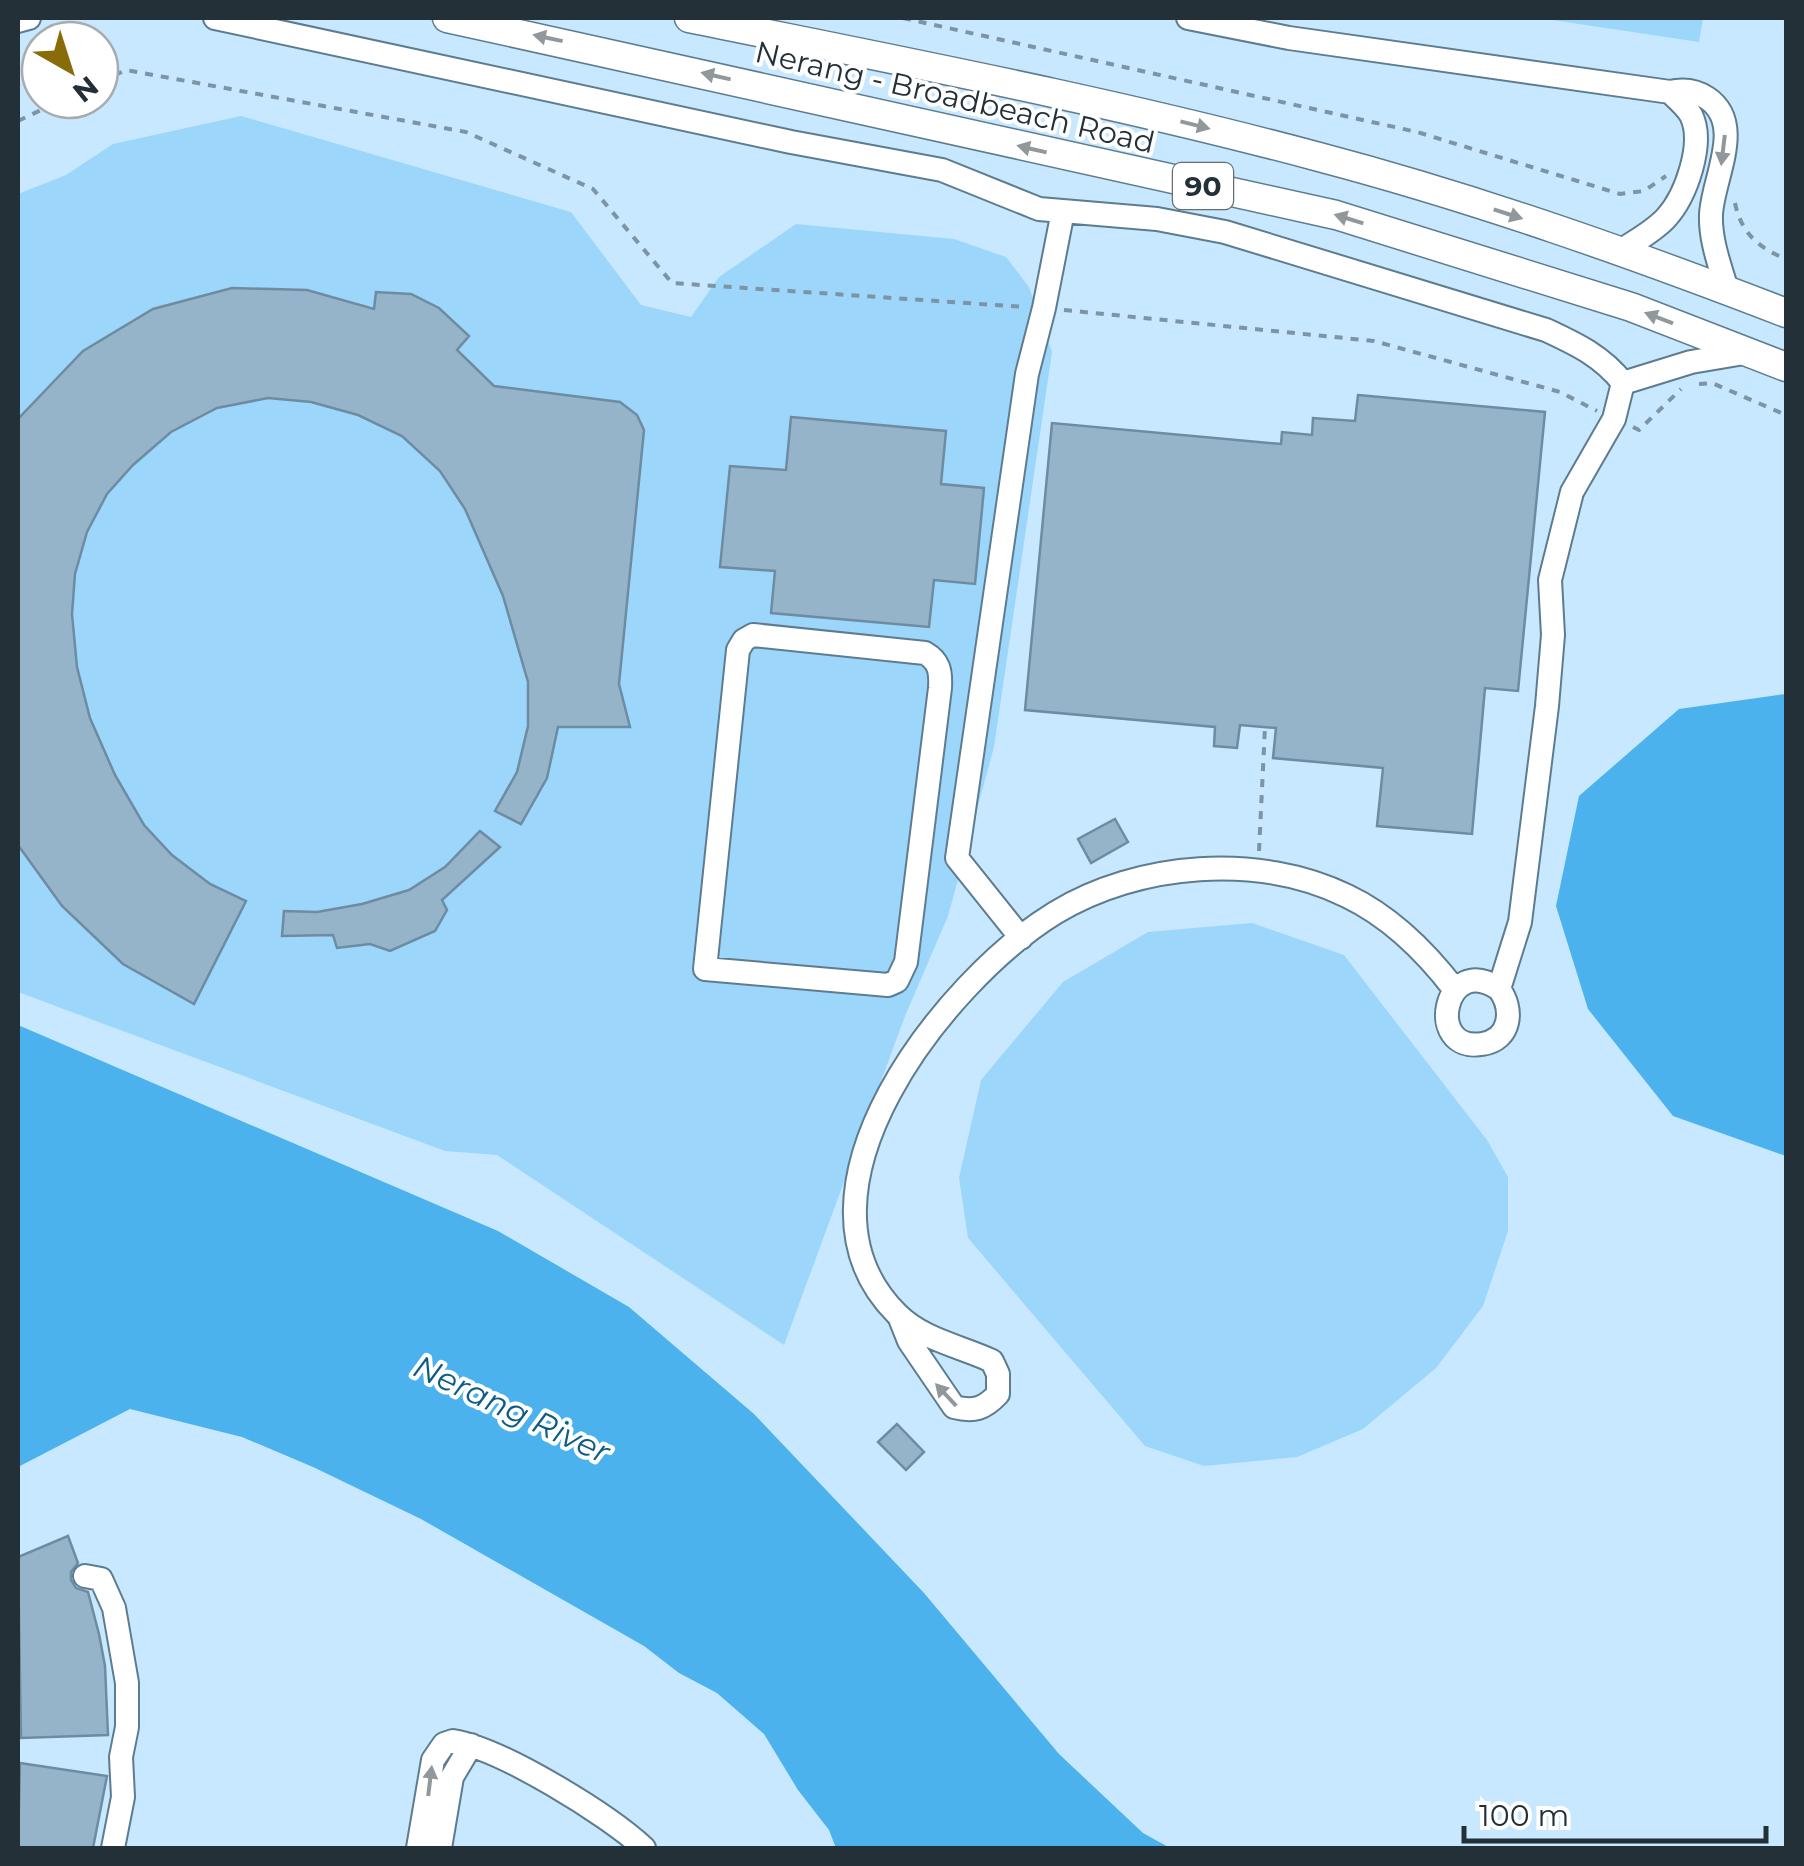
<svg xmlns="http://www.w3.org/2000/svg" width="1804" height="1866" font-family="Montserrat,sans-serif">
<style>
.green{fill:#9dd6fb}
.water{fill:#4cb2ed}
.building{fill:#95b4ca;stroke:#6e8ca1;stroke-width:2.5}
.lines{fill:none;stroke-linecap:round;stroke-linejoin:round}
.minor-casing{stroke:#5e7c8f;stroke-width:26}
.major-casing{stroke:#5e7c8f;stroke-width:31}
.path{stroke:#7c94a3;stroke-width:4;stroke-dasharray:8 8;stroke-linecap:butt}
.minor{stroke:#fff;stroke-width:22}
.major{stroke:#fff;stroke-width:28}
.oneway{fill:#91989c}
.labels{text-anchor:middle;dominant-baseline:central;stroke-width:8;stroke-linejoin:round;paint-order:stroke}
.shield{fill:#fff;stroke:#656e74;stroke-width:2.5}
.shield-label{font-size:28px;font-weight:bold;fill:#233038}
.street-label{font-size:30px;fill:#233038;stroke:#fff}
.water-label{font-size:32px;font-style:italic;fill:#0d5c83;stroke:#fff}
</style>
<rect width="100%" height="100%" fill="#c7e8fe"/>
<path class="green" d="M 1539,18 L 1703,18 L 1699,42 Z
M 241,116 L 571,212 L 641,305 L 691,317 L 719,277 L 796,224 L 954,239 L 1006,257 L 1029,287 L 1052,352 L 994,747 L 948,916 L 905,1016 L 784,1345 L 497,1155 L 445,1151 L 18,992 L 18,194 L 66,175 L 113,144 Z
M 1252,923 L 1344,955 L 1487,1140 L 1508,1177 L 1508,1231 L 1483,1306 L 1436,1368 L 1363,1429 L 1297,1457 L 1204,1466 L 1145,1446 L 968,1238 L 959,1178 L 981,1080 L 1063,982 L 1148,932 Z"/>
<path class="water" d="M 1786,694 L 1786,1156 L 1673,1116 L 1588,1009 L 1556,906 L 1579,796 L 1679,709 Z
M 18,1025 L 498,1231 L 629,1307 L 754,1414 L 924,1593 L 1059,1754 L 1143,1833 L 1170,1848 L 836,1848 L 829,1830 L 798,1790 L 764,1734 L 717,1693 L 679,1673 L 644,1646 L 421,1519 L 313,1467 L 242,1437 L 130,1409 L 18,1467 Z"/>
<path class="building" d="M 232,288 L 307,290 L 374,309 L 376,292 L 411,294 L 439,308 L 469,336 L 457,350 L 494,386 L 620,402 L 637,415 L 644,430 L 619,684 L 630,727 L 558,727 L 547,778 L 521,824 L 495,811 L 517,772 L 528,726 L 528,682 L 503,596 L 465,509 L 440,471 L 402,436 L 358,415 L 311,402 L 268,398 L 217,408 L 171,432 L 133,465 L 107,494 L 87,532 L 75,574 L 72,614 L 77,667 L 90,718 L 115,775 L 144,825 L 172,855 L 210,884 L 246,901 L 194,1004 L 123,964 L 62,906 L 18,845 L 18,419 L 83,351 L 153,309 Z
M 1358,395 L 1545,412 L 1518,691 L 1485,688 L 1472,834 L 1377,826 L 1383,768 L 1273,758 L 1276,728 L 1240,725 L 1237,748 L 1214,746 L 1215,727 L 1025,710 L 1052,423 L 1281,444 L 1282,432 L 1312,435 L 1313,418 L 1355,421 Z
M 791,417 L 946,431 L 941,484 L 984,488 L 975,584 L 934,580 L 929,627 L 771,613 L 775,571 L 720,567 L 730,466 L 786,470 Z
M 1115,819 L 1128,842 L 1091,863 L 1078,839 Z
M 480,831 L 500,847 L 442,900 L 447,910 L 435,931 L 390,951 L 370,944 L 337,948 L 333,935 L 282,936 L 284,911 L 317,912 L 362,904 L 409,890 L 445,867 Z
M 897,1424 L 924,1452 L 906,1470 L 878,1442 Z
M 68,1536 L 78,1563 L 71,1572 L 71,1580 L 76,1588 L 88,1592 L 99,1634 L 105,1666 L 108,1735 L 21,1738 L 18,1557 Z
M 20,1763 L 107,1776 L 93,1848 L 18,1848 Z"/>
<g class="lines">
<defs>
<path id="minor" d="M 215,18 L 791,142 L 942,170 L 1039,209 L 1157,219 L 1225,232 L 1546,330 C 1576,344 1602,356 1623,383
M 1188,18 L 1289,38 L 1670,92 C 1683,89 1695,90 1707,98 C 1746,124 1712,180 1711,215 C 1710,240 1720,266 1727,290
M 18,21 L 29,18
M 1622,250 C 1637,240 1654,231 1666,218 C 1686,196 1705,143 1691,115 C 1686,106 1677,99 1670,92
M 1623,383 L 1691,362 L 1750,352
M 753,635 L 925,653 C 939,661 941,671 940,688 L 906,962 L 897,981 L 888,985 L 705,969 L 738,650 L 744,640 Z
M 1021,938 L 957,858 L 1027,374 L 1044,308 L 1063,211
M 1499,989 C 1444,951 1424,1053 1482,1044 C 1511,1040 1514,1009 1499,989 L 1520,922 L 1547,706 L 1553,635 L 1550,580 L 1572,492 L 1614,419 L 1623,383
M 899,1316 L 909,1341 L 954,1407 C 974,1412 984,1409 998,1394 L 998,1374 L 992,1361 C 960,1346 923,1340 897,1314 C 775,1193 946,980 1055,913 C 1139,862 1259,853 1347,896 C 1391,917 1426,952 1455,990
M 85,1576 L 101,1579 L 114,1608 L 127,1683 L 127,1727 L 121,1757 L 123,1797 L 113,1848
M 418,1848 L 433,1760 L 444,1744 L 453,1741 C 502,1749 607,1814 644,1848
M 440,1848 L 452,1777 L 471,1745"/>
<path id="major" d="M 447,18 L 1336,215 L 1631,307 L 1786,367
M 689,18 C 900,61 1111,101 1319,157 C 1478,199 1633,254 1786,313"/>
</defs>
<use href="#minor" class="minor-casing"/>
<use href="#major" class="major-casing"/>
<path class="path" d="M 903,18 L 1417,132 L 1620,194 L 1644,191 L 1666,176
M 100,82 L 126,70 L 466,132 L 593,189 L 672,283 L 1025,307
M 18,121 L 62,100
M 1735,203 C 1741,233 1759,248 1786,259
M 1064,310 L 1374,341 L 1560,392 L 1597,411
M 1699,384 L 1712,383 L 1786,415
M 1633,427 L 1639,430 L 1681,389
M 1259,851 L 1265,727"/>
<use href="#minor" class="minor"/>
<use href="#major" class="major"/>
</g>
<defs><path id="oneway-solid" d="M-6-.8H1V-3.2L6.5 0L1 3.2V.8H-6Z" transform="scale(2.5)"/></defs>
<g class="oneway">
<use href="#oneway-solid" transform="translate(548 38) rotate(-168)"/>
<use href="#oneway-solid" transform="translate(716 76) rotate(-167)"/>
<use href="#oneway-solid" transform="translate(1195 125) rotate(14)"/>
<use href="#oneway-solid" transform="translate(1032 149) rotate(-167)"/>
<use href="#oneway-solid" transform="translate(1723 150) rotate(97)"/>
<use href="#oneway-solid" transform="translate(1508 214) rotate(18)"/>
<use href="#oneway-solid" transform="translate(1349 219) rotate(-163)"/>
<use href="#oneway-solid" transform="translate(1659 318) rotate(-159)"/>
<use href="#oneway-solid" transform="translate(946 1395) rotate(-133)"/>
<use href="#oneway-solid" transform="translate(430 1781) rotate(-83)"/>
</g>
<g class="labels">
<rect class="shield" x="1173" y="163" width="60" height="46" rx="8"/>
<g class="shield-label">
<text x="1203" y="186">90</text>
</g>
<g class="street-label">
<text transform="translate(955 97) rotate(13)">Nerang - Broadbeach Road</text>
</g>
<g class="water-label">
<text transform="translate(512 1409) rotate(25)">Nerang River</text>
</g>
</g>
<rect width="1804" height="1866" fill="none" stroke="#233038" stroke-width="40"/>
<g transform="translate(70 70) rotate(141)"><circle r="48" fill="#ffffff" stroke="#a7acaf" stroke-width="2.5"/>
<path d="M0-8L18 38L0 25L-18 38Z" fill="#8a6b0a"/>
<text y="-15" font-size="28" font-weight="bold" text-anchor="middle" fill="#233038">N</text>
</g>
<path d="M1464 1826v15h302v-15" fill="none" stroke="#233038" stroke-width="5"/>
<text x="1479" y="1826" font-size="30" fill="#233038" stroke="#ffffff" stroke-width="8" paint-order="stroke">100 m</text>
</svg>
